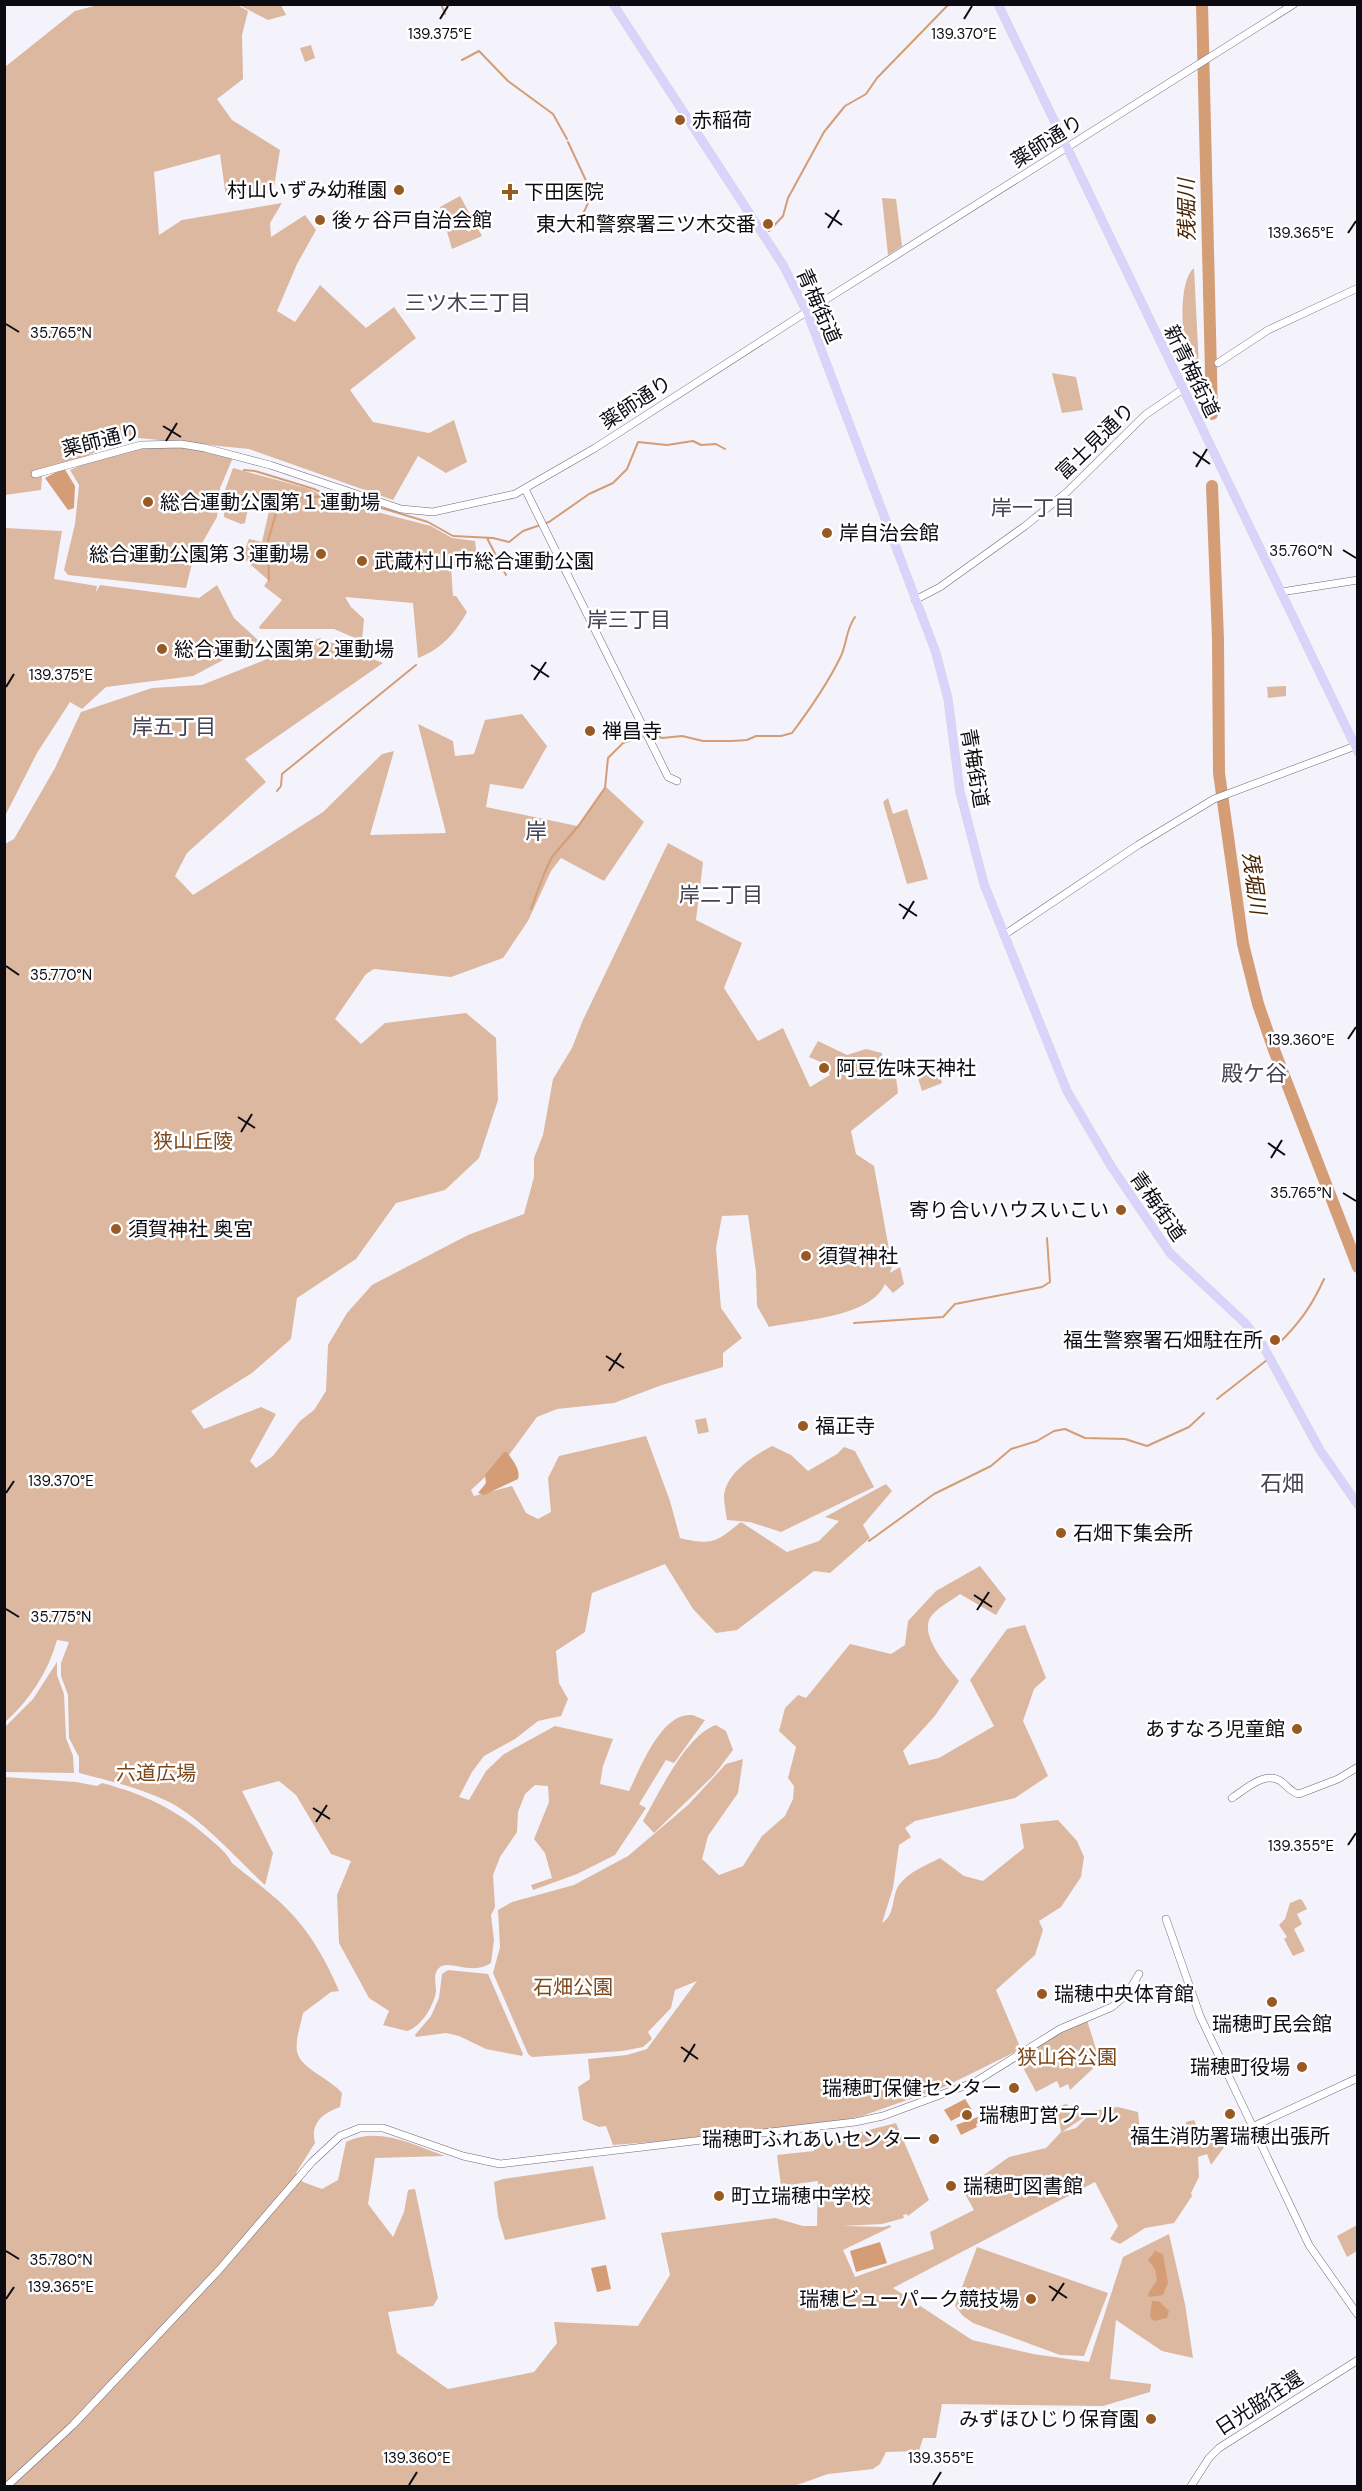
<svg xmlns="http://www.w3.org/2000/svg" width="1362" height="2491" font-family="'DM Sans','Noto Sans JP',sans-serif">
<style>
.green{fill:#dbb89f}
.water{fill:#d49d75}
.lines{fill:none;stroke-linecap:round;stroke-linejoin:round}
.stream{stroke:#d49d75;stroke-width:2}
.river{stroke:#d49d75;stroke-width:12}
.secondary-casing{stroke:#6a687b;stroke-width:8}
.primary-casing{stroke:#d3d3d4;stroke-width:9}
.secondary{stroke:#fff;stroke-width:7}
.primary{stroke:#dad4fd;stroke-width:8}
.ticks{fill:none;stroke:#0c0b12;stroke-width:2}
.poi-dot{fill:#995922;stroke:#fff;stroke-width:2}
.labels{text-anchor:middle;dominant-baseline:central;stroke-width:5;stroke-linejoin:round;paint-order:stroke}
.poi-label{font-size:20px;fill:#0c0b12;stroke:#fff;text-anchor:start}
.street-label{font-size:20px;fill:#0c0b12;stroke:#fff}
.park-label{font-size:20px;fill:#7c481b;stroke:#fff}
.water-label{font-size:21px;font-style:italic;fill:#482404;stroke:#fff}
.neighbourhood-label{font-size:21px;fill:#444254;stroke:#fff}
.quarter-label{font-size:22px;fill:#444254;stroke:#fff}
.ticks-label{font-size:15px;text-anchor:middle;fill:#0c0b12;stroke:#fff;stroke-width:5;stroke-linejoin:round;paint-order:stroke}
</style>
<rect width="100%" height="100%" fill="#f4f3fc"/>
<path class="green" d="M 102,4 L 237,5 L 248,11 L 242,35 L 243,79 L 217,99 L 232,120 L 280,150 L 273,193 L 226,197 L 220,154 L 154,172 L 159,235 L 182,220 L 282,203 L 270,223 L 271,237 L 305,215 L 316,230 L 297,264 L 277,311 L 295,322 L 320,285 L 366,328 L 394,307 L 416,338 L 350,390 L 373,422 L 429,433 L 454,420 L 467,462 L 446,473 L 418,456 L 393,500 L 249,449 L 129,437 L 42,476 L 41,490 L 5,495 L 5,67 L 75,11 Z
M 239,5 L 281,5 L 286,15 L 268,20 Z
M 311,45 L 315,58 L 305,62 L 300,48 Z
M 460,196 L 482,236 L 452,249 L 440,207 Z
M 882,198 L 896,199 L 902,246 L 888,255 Z
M 1194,268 L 1199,367 L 1197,368 C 1194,363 1189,358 1187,352 C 1181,334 1179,280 1194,268 Z
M 1052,373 L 1076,377 L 1083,410 L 1062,413 Z
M 177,444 L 235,453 L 220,488 L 217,517 L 193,559 L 186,588 L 68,575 L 64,570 L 75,524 L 79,485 L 70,470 L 102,456 L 140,448 Z
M 233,468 L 310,489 L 330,500 L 332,493 L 342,496 L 342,503 L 431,526 L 452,538 L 475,541 L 478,565 L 451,568 L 453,596 L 456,596 L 467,612 C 455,633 442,649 418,658 L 413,603 L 345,597 L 351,607 L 364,619 L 362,641 L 334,629 L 260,629 L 259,627 L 282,600 L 264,586 L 268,580 L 242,557 L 249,539 L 262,542 L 271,502 L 250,498 L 245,523 L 241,524 L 224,517 L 225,490 Z
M 5,528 L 62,531 L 54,579 L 97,586 L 96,592 L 100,585 L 199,598 L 217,585 L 234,618 L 259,641 L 193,676 L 106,687 L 82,709 L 70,702 L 37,753 L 5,816 Z
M 320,638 L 383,663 L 245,759 L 266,782 L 187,853 L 175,876 L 193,895 L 323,812 L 382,754 L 394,751 L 370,835 L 446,833 L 418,724 L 453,741 L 455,756 L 474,754 L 485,720 L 522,714 L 547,746 L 523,789 L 490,784 L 486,807 L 577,826 L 605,786 L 644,822 L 604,881 L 561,858 L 551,871 L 528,921 L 503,958 L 451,977 L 374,969 L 366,974 L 335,1019 L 361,1044 L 385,1023 L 466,1013 L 496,1038 L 498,1100 L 479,1158 L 445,1190 L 396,1203 L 356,1259 L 297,1298 L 291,1339 L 252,1373 L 191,1411 L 204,1429 L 261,1407 L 276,1414 L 250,1461 L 256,1468 L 273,1456 L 300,1421 L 314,1410 L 326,1391 L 328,1345 L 347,1313 L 372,1285 L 468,1235 L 524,1214 L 534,1177 L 534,1158 L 543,1135 L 553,1079 L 572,1048 L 582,1022 L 668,843 L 703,862 L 696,920 L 742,943 L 724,988 L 758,1041 L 783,1028 L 810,1087 L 830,1075 L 823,1063 L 809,1057 L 818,1041 L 847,1055 L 866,1049 L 882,1053 L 882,1063 L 896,1077 L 898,1093 L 851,1131 L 856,1154 L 874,1166 L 892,1266 L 890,1273 L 900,1267 L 904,1284 L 893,1293 L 885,1284 C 871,1317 802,1320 769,1327 L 757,1306 L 756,1272 L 748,1215 L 722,1216 L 716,1248 L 721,1308 L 742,1338 L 723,1353 L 723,1367 L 662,1385 L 614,1403 L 557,1409 L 537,1417 L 509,1455 L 471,1490 L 474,1496 L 512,1486 L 526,1513 L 538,1519 L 551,1512 L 548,1478 L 559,1456 L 646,1436 L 670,1501 L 680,1538 C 713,1546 716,1542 741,1522 L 787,1552 L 819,1541 L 839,1521 L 825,1517 L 886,1484 L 892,1491 L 863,1525 L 870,1538 L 830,1573 L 814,1571 L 737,1630 L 716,1633 L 693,1609 L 665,1564 L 592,1593 L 585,1632 L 556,1651 L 559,1683 L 568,1699 L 561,1716 L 538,1721 L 515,1739 L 484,1756 L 472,1772 L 459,1797 L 469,1800 L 486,1771 L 504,1754 L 555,1726 L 613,1739 L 603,1766 L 600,1784 L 629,1791 C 640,1769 661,1712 692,1715 C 696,1716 701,1719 705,1720 L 674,1763 L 666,1760 L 639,1804 L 646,1808 L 615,1855 L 577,1874 L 533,1890 L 531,1885 L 552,1878 L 545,1853 L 534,1839 L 549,1802 L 548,1786 L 535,1785 L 525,1794 L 518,1812 L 517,1832 L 500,1857 L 493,1875 L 495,1907 L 491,1915 L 494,1940 L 491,1963 C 470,1977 448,1957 438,1969 C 433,1975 436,1984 436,1991 C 434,2006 421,2027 407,2031 L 383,2025 L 389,2011 L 369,1998 L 339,1943 L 337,1895 L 351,1861 L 331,1854 L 296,1795 L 279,1781 L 242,1791 L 273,1853 L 265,1885 C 238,1860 203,1820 171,1803 C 141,1788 110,1781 79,1773 L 79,1757 L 69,1738 L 68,1695 L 61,1676 L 61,1663 L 69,1642 L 57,1640 C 48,1672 30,1700 5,1722 L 5,844 L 14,839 L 55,768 L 81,712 L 152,688 L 202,685 Z
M 1286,686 L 1286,696 L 1268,698 L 1267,687 Z
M 888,798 L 893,814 L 907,809 L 928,879 L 907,884 L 883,802 Z
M 937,1068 L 942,1083 L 922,1091 L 917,1075 Z
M 706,1418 L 709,1432 L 698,1434 L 695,1420 Z
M 772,1446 L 791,1455 L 808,1471 L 837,1454 L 844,1447 L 855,1451 L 874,1487 L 781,1532 L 750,1522 L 727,1520 C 726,1513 724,1504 724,1496 C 726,1473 753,1456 772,1446 Z
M 980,1566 L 1006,1599 L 996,1615 L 960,1594 C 951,1601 935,1609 930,1618 C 920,1637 948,1667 959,1681 L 934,1717 L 903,1751 L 909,1765 L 939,1758 L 994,1726 L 970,1680 L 1007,1629 L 1025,1625 L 1046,1678 L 1034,1689 L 1023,1721 L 1048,1776 L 1015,1798 L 915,1821 L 905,1828 L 911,1837 L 899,1845 L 893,1888 L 882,1923 C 896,1914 891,1897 899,1885 C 908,1872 927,1865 940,1858 L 964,1876 L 983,1881 L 1024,1848 L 1020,1824 L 1058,1820 L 1077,1841 L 1084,1857 L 1081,1877 L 1061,1907 L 1039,1921 L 1043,1930 L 1035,1955 L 996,1990 L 1021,2049 L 944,2087 L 862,2116 L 834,2122 L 717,2137 L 613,2145 L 606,2126 L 599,2127 L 583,2120 L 578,2087 L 590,2079 L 588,2059 L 627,2055 L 647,2049 L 697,1981 L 675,1990 L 671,2008 L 648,2032 L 652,2039 L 643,2047 L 622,2051 L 532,2057 L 528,2054 L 493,1973 L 500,1947 L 498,1910 L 512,1902 L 574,1885 L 628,1856 L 688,1805 L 726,1764 L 743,1759 L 738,1793 L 708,1836 L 702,1859 L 719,1875 L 743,1866 L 762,1836 L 785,1816 L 793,1799 L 794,1786 L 788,1778 L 796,1747 L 779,1731 L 785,1708 L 798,1695 L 806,1698 L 850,1644 L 891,1654 L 905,1645 L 908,1621 L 936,1591 Z
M 57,1662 L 57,1675 L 64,1694 L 66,1738 L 73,1756 L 74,1773 L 5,1772 L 5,1727 L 33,1699 Z
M 716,1725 L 726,1731 L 733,1750 L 714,1775 L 654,1833 L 643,1821 C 659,1793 686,1735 716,1725 Z
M 5,1777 L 76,1782 L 97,1786 L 102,1783 C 144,1794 178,1810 210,1839 C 218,1846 227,1853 232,1863 C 250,1878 269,1891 286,1908 C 309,1930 327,1962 339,1991 L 331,1992 L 303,2013 C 301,2024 295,2040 297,2051 C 299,2068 331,2079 342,2093 L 340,2107 C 323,2113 310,2123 315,2143 L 296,2173 L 303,2182 L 322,2189 L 338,2180 L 346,2142 C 379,2126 413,2145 445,2156 L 375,2158 L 368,2204 L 393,2237 L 404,2212 L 408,2190 L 415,2189 L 438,2298 L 433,2306 L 388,2312 L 397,2353 L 448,2389 L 534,2372 L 557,2343 L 554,2322 L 638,2326 L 670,2275 L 661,2233 L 775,2218 L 803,2226 L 817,2226 L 818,2181 L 781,2186 L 777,2155 L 814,2151 L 814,2144 L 896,2123 L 929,2200 L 908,2216 L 907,2214 L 903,2215 L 904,2218 L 882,2224 L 842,2226 L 884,2227 L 890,2225 L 891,2227 L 843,2250 L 855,2277 L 934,2249 L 930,2232 L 974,2210 L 963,2190 L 1009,2157 L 1046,2148 L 1061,2132 L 1057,2107 L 1066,2104 L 1080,2114 L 1086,2116 L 1062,2132 L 1076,2128 L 1093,2111 L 1118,2107 L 1138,2112 L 1141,2139 L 1184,2135 L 1186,2122 L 1194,2120 L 1206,2145 L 1223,2134 L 1225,2146 L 1211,2165 L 1207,2154 L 1198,2157 L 1199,2177 L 1191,2193 L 1192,2196 L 1174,2223 L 1145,2228 L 1120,2244 L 1110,2239 L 1118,2226 L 1095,2182 L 893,2288 L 972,2340 L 1033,2354 L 1089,2362 L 1123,2257 L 1169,2234 L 1185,2304 L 1193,2358 L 1162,2351 L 1116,2320 L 1110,2379 L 1151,2384 L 1150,2392 L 1103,2406 L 942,2404 L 936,2438 L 923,2438 L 919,2451 L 886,2452 L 880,2464 L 873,2469 L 828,2474 L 794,2486 L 5,2486 Z
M 1300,1899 L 1302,1900 L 1307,1909 L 1297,1914 L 1302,1924 L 1294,1929 L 1305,1951 L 1293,1956 L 1284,1939 L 1287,1937 L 1279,1925 L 1285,1919 L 1290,1903 Z
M 458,1971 L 488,1974 L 523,2054 L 522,2056 L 486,2049 L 459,2036 L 446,2033 L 416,2037 L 415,2035 L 431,2016 L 439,1998 L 442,1974 L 448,1970 Z
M 1087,2020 L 1100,2062 L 1070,2090 L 1068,2084 L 1060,2088 L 1057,2081 L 1036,2092 L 1018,2058 L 1061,2031 Z
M 593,2166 L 606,2219 L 505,2240 L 498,2216 L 494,2182 L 503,2179 Z
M 1357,2225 L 1357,2251 L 1347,2257 L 1337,2236 Z
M 977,2247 L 1108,2293 L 1084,2356 L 1060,2355 L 973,2323 L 963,2316 L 955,2306 Z"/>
<path class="water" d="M 64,468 L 75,486 L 74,508 L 68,510 L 45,478 Z
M 504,1452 L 507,1452 C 512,1460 521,1469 518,1479 L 484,1495 L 478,1493 L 486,1483 L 485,1475 Z
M 965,2099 L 972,2110 L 951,2121 L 944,2110 Z
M 978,2117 L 980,2122 L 976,2124 L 977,2127 L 961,2135 L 956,2125 Z
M 880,2242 L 887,2263 L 856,2272 L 850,2251 Z
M 1155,2251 L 1163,2254 L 1168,2283 L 1163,2295 L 1149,2297 L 1148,2294 L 1157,2280 L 1155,2269 L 1148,2260 Z
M 606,2265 L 611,2289 L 597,2292 L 591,2268 Z
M 1152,2301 L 1159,2301 L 1169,2311 L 1167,2318 L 1154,2321 L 1150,2317 Z"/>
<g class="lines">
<path class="stream" d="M 441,4 L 445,14
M 462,60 L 479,51 L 508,81 L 553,114 L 567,139
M 568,142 L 588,185 L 589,201 L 583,214
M 769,231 L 783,216 L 788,198 L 824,132 L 845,106 L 866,94 L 877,78 L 949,4
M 244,470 L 255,471 L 314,489 L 332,498 L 378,507 L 428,522 L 453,536 L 493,538 L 509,542 L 523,531 L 549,522 L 589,494 L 613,483 L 627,469 L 638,442 L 667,445 L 693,441 L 701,445 L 716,444 L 725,449
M 487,538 L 506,575
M 269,580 L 268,541 L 277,510 C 297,491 309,499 330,496
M 652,734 L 662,738 L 682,736 L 703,741 L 732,741 L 747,740 L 756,736 L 781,736 L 792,733 C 810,709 828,683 841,656 C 847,643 846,629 855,617
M 277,791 L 281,786 L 282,774 L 416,665
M 531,909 L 544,874 L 552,857 L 580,824 L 605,788 L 608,758 L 623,743 L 642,737
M 854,1323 L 943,1317 L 955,1304 L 1042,1287 L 1050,1282 L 1047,1238
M 1277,1345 C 1298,1325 1312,1306 1324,1279
M 1217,1399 L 1267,1360
M 869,1541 L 934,1494 L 991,1466 L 1011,1449 L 1037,1441 L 1054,1431 L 1065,1429 L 1085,1438 L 1125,1439 L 1147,1446 L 1189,1427 L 1204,1413"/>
<path class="river" d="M 1202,4 L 1212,414
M 1212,486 L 1218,639 L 1219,773 L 1243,944 L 1258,1004 L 1274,1050 L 1358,1267"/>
<defs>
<path id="secondary" d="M 1218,363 L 1268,330 L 1358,288
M 35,474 L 141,445 L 181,444 L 205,448 L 270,465 L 401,509 L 433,512 L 515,494 L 595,448 L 814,307 L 1294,4
M 525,489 L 668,777 L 677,781
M 1281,592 L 1358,580
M 915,600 L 940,587 L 1025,526 L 1067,492 L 1145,415 L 1183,389
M 1004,935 L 1138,845 L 1214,799 L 1358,745
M 1232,1798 C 1247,1788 1267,1769 1283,1783 C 1289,1788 1292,1793 1299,1794 L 1338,1779 L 1358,1767
M 1166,1919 L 1200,2016 L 1309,2245 L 1358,2315
M 1252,2127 L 1358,2078
M 7,2486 L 73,2425 L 219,2270 L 312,2162 L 340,2136 L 360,2128 L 383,2128 L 463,2156 L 500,2164 L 855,2122 L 883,2116 L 975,2082 L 1060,2029 L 1112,2007 L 1127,1994 L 1139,1974
M 1191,2486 L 1209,2458 L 1219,2448 L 1358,2360"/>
<path id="primary" d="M 613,4 L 783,265 L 807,312 L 936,653 L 948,699 L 960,792 L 984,884 L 1067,1091 L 1111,1166 L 1170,1253 L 1245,1323 L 1262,1344 L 1320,1450 L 1358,1505
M 998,4 L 1358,752"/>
</defs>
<use href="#secondary" class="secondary-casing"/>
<use href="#primary" class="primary-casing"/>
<use href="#secondary" class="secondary"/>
<use href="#primary" class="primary"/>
</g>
<path class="ticks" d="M 440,19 L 448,6M 964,19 L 972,6M 825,213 L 842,225M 828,228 L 839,210M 1348,233 L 1356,221M 6,324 L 19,332M 163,426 L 181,437M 166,441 L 177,423M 1193,452 L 1210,464M 1196,467 L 1207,449M 1343,550 L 1356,558M 531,665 L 549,677M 534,680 L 546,662M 6,687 L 14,674M 899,904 L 917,916M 903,919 L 914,901M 6,966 L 19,975M 1348,1039 L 1356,1027M 238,1117 L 255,1128M 241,1132 L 252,1114M 1268,1143 L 1285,1155M 1271,1158 L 1282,1140M 1343,1193 L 1356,1201M 606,1356 L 624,1368M 609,1371 L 621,1353M 6,1493 L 14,1481M 974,1595 L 992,1607M 6,1609 L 19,1617M 977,1610 L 989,1592M 313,1808 L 330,1819M 316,1822 L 327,1805M 1348,1845 L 1356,1833M 681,2047 L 698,2059M 684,2062 L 695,2044M 6,2251 L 19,2259M 1049,2286 L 1067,2298M 6,2299 L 14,2287M 1052,2301 L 1064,2283M 409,2485 L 417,2472M 933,2485 L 941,2472"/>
<g class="poi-dot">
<circle cx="680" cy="120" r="6"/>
<circle cx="399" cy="190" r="6"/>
<path d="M507 183h6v6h6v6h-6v6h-6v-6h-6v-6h6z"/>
<circle cx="320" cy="220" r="6"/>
<circle cx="768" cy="224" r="6"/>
<circle cx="148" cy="502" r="6"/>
<circle cx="827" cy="533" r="6"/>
<circle cx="321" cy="554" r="6"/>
<circle cx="362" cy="561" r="6"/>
<circle cx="162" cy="649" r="6"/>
<circle cx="590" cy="731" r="6"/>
<circle cx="824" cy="1068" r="6"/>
<circle cx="1121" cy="1210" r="6"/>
<circle cx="116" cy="1229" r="6"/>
<circle cx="806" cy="1256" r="6"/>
<circle cx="1275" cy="1340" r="6"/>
<circle cx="803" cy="1426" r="6"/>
<circle cx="1061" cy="1533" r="6"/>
<circle cx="1297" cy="1729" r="6"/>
<circle cx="1042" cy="1994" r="6"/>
<circle cx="1272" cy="2002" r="6"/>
<circle cx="1302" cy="2067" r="6"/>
<circle cx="1014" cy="2088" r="6"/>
<circle cx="1230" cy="2114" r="6"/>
<circle cx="967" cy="2115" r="6"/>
<circle cx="934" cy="2139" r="6"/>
<circle cx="951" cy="2186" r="6"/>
<circle cx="719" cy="2196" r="6"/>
<circle cx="1031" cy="2299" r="6"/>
<circle cx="1151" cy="2419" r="6"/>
</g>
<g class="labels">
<g class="poi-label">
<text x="692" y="120">赤稲荷</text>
<text x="387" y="190" text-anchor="end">村山いずみ幼稚園</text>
<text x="524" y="192">下田医院</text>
<text x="332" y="220">後ヶ谷戸自治会館</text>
<text x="756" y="224" text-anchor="end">東大和警察署三ツ木交番</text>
<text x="160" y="502">総合運動公園第１運動場</text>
<text x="839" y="533">岸自治会館</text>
<text x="309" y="554" text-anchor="end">総合運動公園第３運動場</text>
<text x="374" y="561">武蔵村山市総合運動公園</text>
<text x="174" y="649">総合運動公園第２運動場</text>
<text x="602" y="731">禅昌寺</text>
<text x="836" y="1068">阿豆佐味天神社</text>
<text x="1109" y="1210" text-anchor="end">寄り合いハウスいこい</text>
<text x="128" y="1229">須賀神社 奥宮</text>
<text x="818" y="1256">須賀神社</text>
<text x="1263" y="1340" text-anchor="end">福生警察署石畑駐在所</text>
<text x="815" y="1426">福正寺</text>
<text x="1073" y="1533">石畑下集会所</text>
<text x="1285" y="1729" text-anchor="end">あすなろ児童館</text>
<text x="1054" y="1994">瑞穂中央体育館</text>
<text x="1272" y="2024" text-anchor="middle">瑞穂町民会館</text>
<text x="1290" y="2067" text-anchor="end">瑞穂町役場</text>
<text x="1002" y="2088" text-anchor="end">瑞穂町保健センター</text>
<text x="979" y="2115">瑞穂町営プール</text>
<text x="1230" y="2136" text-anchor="middle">福生消防署瑞穂出張所</text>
<text x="922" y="2139" text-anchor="end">瑞穂町ふれあいセンター</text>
<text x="963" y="2186">瑞穂町図書館</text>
<text x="731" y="2196">町立瑞穂中学校</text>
<text x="1019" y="2299" text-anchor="end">瑞穂ビューパーク競技場</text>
<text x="1139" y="2419" text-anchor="end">みずほひじり保育園</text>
</g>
<g class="street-label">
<text transform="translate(1047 141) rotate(-32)">薬師通り</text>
<text transform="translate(819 306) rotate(66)">青梅街道</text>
<text transform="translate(1192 371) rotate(64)">新青梅街道</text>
<text transform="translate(636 402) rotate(-33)">薬師通り</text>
<text transform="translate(101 440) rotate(-14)">薬師通り</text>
<text transform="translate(1095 441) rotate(-44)">富士見通り</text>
<text transform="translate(975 768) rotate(80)">青梅街道</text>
<text transform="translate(1158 1206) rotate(55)">青梅街道</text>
<text transform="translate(1259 2403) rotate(-33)">日光脇往還</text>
</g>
<g class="park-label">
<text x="193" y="1141">狭山丘陵</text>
<text x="156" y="1773">六道広場</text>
<text x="573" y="1987">石畑公園</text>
<text x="1067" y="2057">狭山谷公園</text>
</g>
<g class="water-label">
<text transform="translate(1187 210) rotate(-91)">残堀川</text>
<text transform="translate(1254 883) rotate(82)">残堀川</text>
</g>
<g class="neighbourhood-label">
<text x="468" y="303">三ツ木三丁目</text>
<text x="1033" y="508">岸一丁目</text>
<text x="629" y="620">岸三丁目</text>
<text x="174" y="727">岸五丁目</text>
<text x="721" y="895">岸二丁目</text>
</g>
<g class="quarter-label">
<text x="536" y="831">岸</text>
<text x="1254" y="1073">殿ケ谷</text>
<text x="1282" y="1483">石畑</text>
</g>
</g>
<g class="ticks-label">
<text x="440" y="39">139.375°E</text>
<text x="964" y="39">139.370°E</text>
<text x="1301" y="238">139.365°E</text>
<text x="61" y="338">35.765°N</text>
<text x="1301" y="556">35.760°N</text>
<text x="61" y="680">139.375°E</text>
<text x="61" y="980">35.770°N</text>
<text x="1301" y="1045">139.360°E</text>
<text x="1301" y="1198">35.765°N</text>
<text x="61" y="1486">139.370°E</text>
<text x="61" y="1622">35.775°N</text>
<text x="1301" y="1851">139.355°E</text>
<text x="61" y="2265">35.780°N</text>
<text x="61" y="2292">139.365°E</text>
<text x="417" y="2463">139.360°E</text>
<text x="941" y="2463">139.355°E</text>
</g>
<rect width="1362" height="2491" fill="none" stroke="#0c0b12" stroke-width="12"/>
</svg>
